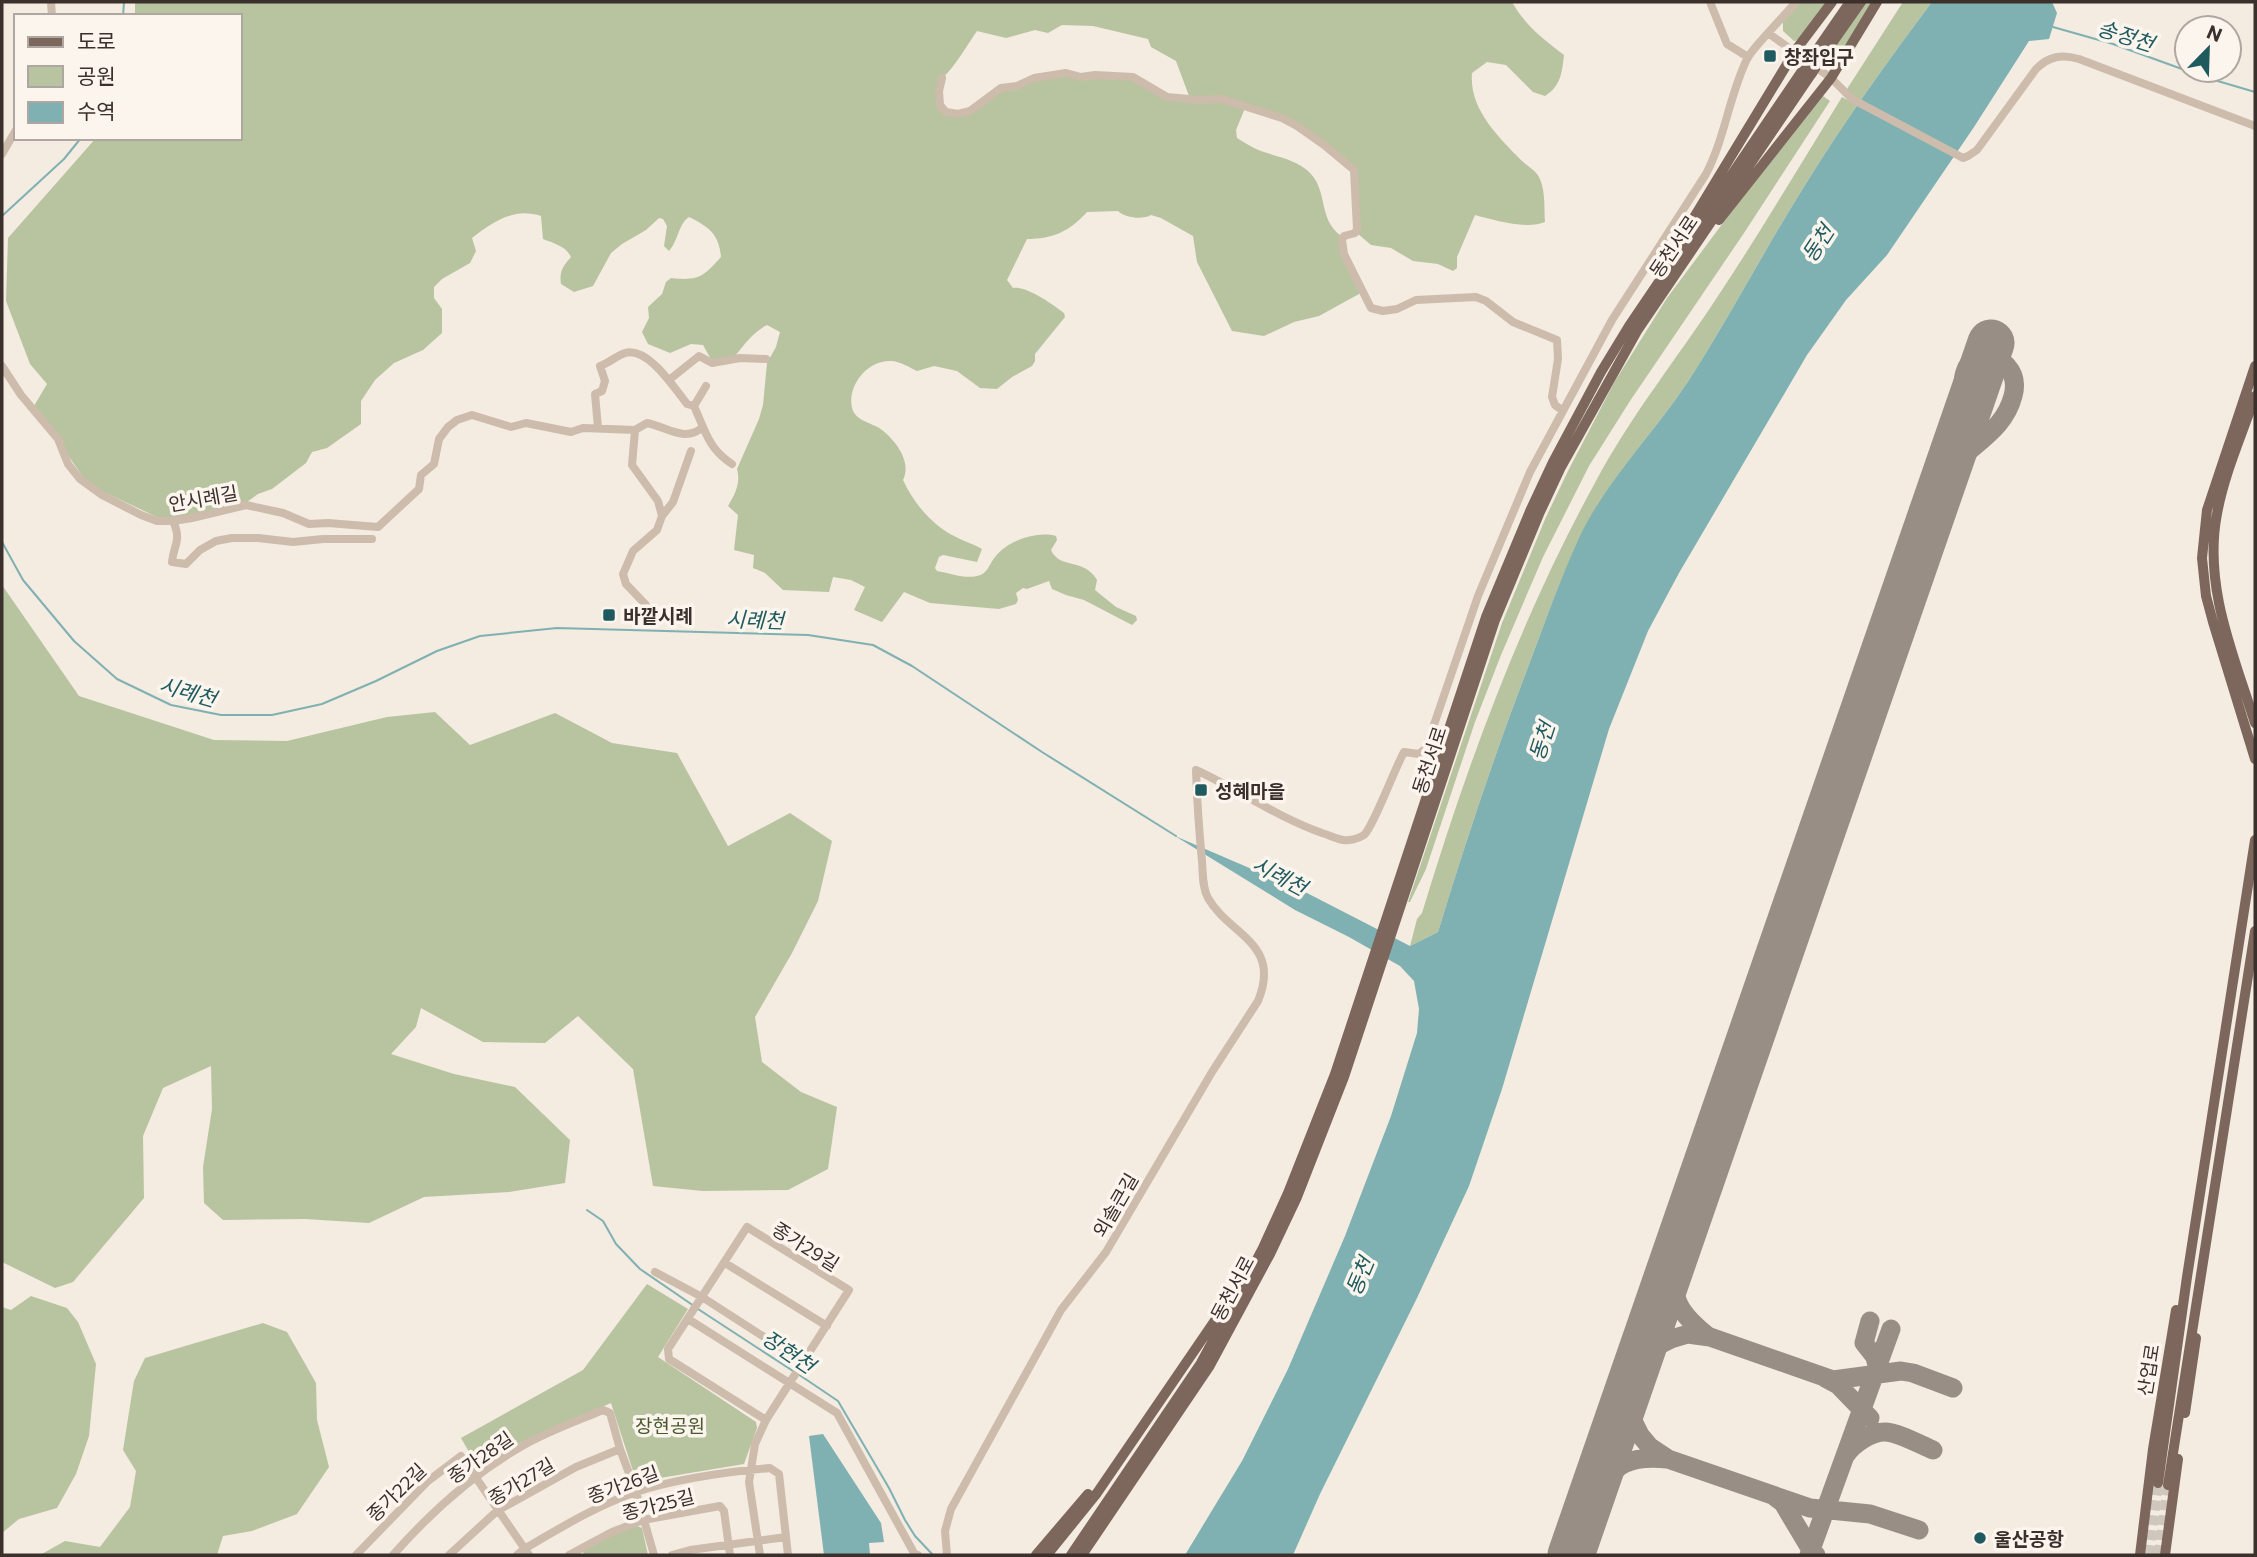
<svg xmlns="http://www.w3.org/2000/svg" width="2257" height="1557" font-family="Commissioner,'Noto Sans KR',sans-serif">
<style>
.green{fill:#b8c4a0}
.water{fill:#7fb0b2}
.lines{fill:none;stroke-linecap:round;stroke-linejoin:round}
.stream{stroke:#7fb0b2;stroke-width:2}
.taxiway{stroke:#988e86;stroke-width:19}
.runway{stroke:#988e86;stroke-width:47}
.major-tunnel{stroke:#cfc6bd;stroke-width:10;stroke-dasharray:10 5;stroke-linecap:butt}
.minor{stroke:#cdbbac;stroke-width:8}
.major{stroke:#7d675c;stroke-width:10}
.major-bridge{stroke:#7d675c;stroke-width:10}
.poi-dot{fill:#1f5a5e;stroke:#fbf5ee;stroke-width:2.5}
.labels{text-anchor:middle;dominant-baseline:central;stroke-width:7;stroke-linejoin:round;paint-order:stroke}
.poi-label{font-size:19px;font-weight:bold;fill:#3b302b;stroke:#fbf5ee;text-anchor:start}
.street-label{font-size:19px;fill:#3b302b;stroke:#fbf5ee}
.park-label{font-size:19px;fill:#4a5a2e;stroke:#fbf5ee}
.water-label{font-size:21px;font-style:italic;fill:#1f5a5e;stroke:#fbf5ee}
</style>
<rect width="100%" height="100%" fill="#f4ebe1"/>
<path class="green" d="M 135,2 L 1512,2 C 1525,25 1543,39 1564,55 C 1562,72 1561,86 1545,96 L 1533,92 L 1506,65 L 1487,62 L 1472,73 C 1469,109 1498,136 1521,160 C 1526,165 1533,169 1537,174 C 1546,186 1544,208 1545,222 C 1527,230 1494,220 1475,215 L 1457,257 L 1457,268 L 1453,271 L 1438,264 L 1413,261 L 1391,248 L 1371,245 L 1357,233 L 1357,177 L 1313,136 L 1257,109 L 1189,96 L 1176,61 L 1151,47 L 1148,39 L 1093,26 L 1062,25 L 1048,33 L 1035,30 L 1006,38 L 977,31 C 970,41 952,71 944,76 L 937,101 L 956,117 L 1001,89 L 1062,75 L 1129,78 L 1155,93 L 1211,100 L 1245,108 L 1236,130 L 1237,138 C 1245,143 1253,148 1261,151 C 1277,157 1298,160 1310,173 C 1328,191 1318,218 1340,235 C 1338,255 1351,274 1360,291 L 1359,294 L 1319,316 L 1294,322 L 1264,336 L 1232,331 L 1197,262 L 1193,236 L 1161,218 L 1151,215 C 1143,220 1125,218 1118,211 L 1087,212 C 1070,231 1053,239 1027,239 L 1007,280 L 1013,288 C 1027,286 1052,304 1064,313 L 1065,317 L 1035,354 L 1035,361 L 1032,366 L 1012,377 L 997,389 L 980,388 L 957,371 L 934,366 L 917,371 C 909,367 901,362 892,361 C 868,359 847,385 852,408 C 856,422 872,422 882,430 C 896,441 912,462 903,480 C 914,504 933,526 956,537 C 965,542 974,544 982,549 L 977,562 L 943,555 L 939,557 L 935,568 L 937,571 C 949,573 965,579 977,576 C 988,574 989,564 995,557 C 1008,540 1037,531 1056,536 L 1057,540 L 1051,550 C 1060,570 1084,557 1097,580 L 1095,590 L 1116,607 L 1136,616 L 1137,620 L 1132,625 L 1084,600 L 1066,595 L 1052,589 L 1049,581 L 1027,589 L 1023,588 L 1016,593 L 1018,600 L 1016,604 L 999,609 L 930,603 L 904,592 L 882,622 L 854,610 L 865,587 L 851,580 L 833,577 L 829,592 L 783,590 L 765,573 L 753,568 L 754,555 L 734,550 L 738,515 L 728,506 C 735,494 741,483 737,469 L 759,419 L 763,405 L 767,363 L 776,347 L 780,332 L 767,325 C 753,332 744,345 734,357 L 712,361 L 703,345 L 691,344 L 670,353 L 648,344 L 642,332 L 649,318 L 648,307 L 662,294 L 666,282 L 671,278 C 699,281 703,277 721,257 C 719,234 709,227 689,217 C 679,223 678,241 669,251 L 664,246 L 667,226 L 663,219 L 659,218 L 646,230 L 622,244 L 611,253 L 593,286 L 574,292 L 561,284 C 559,272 563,266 571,257 C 566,246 553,243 543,239 L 541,216 C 514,207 493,222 472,238 L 476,251 L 470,263 L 442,279 L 434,287 L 434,298 L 442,309 L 442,333 L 423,350 L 394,363 L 375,380 L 361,401 L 361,424 L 327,448 L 312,452 L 306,463 L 272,489 L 258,494 L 244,504 L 179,517 L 159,518 L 104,492 L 83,477 L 34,406 L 47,384 L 30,364 L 6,301 L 8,238 L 96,138 L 240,138 L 240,16 L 135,16 Z
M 1801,2 L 1828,2 L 1798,40 L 1794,41 L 1783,31 L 1783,22 Z
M 1866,2 L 1873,2 L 1841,55 L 1830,60 L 1827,59 Z
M 1903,2 L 1932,2 C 1886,63 1842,125 1802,190 C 1762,254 1728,320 1687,383 C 1653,434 1607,480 1581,536 C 1560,579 1544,625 1527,670 C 1494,756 1465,844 1438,932 L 1410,946 L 1417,919 L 1422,913 C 1467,765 1521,617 1596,481 C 1630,417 1676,360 1716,299 C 1760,233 1800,165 1842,97 L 1855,104 L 1847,89 Z
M 1823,96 L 1830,101 L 1744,233 L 1630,401 L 1589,466 L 1543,557 L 1501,655 L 1475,722 L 1426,869 L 1410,902 L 1408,902 L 1502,623 L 1546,517 L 1568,471 L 1615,381 L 1667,298 L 1761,172 Z
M 2,585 L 79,696 L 214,740 L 287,741 L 387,717 L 435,712 L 470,745 L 555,713 L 612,743 L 677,753 L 728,846 L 790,813 L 832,841 L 818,901 L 792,953 L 755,1017 L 762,1062 L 801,1092 L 837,1107 L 828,1169 L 788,1190 L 703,1191 L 653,1186 L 633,1069 L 578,1016 L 545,1043 L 483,1042 L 421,1008 L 416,1027 L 391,1054 L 454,1074 L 515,1087 L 570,1140 L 565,1183 L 509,1192 L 424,1197 L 369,1223 L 305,1219 L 223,1220 L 204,1203 L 203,1167 L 212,1109 L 211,1066 L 163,1088 L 143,1136 L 144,1198 L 73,1282 L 55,1288 L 2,1262 Z
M 647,1284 L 688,1309 L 658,1357 L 756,1422 L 757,1428 L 744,1464 L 642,1481 L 635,1477 L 611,1403 L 515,1445 L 479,1469 L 461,1438 L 583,1370 Z
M 31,1296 L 67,1308 L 78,1322 L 96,1364 L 89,1436 L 76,1474 L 57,1508 L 19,1519 L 2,1533 L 2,1307 L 11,1310 Z
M 263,1323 L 287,1332 L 316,1383 L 317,1420 L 329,1467 L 297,1514 L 252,1531 L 223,1536 L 217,1555 L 40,1555 L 65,1541 L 100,1547 L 130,1507 L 136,1471 L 123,1450 L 134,1381 L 145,1358 Z
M 637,1526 L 642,1528 L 648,1555 L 585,1555 L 582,1551 L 615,1534 Z"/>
<path class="water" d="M 1932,2 L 2052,2 L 2057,13 L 2049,39 L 2029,41 L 1974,127 L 1887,255 L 1846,300 L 1807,355 L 1679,573 L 1648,631 L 1609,729 L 1502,1089 L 1469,1186 L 1417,1298 L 1320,1494 L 1293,1555 L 1185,1555 L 1242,1461 L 1288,1369 L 1345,1236 L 1391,1116 L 1417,1033 L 1419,1009 L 1414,981 L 1400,966 L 1349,937 L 1295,910 L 1175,836 L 1305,892 L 1410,946 L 1438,932 C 1465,844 1494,756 1527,670 C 1544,625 1560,579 1580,536 C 1607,480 1653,434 1687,383 C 1728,320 1762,254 1802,190 C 1842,125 1886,63 1932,2 Z
M 823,1434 L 881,1523 L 884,1542 L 869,1543 L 870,1555 L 824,1555 L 809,1436 Z"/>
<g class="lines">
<path class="stream" d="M 123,16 L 124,2
M 2053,27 L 2113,44 L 2204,77 L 2255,92
M 2,216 L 64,159 L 81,138
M 2,542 L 23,580 L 74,641 L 117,679 L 171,705 L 221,715 L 272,715 L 322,704 L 376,681 L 437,651 L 480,636 L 557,628 L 808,635 L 873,645 L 912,666 L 1042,752 L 1176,836
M 587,1210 L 603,1221 L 616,1244 L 640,1269 L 694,1306
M 698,1309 L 793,1371
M 798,1374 L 838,1401 L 889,1488 L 905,1520 L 915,1536 L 933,1555"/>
<path class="taxiway" d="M 1941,489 C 1945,479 1949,469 1958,461 C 1979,440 2005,427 2013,396 C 2016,385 2015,375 2007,366 C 1998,357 1990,354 1978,354 C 1960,368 1963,385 1962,405 C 1961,418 1958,431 1956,444
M 1674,1258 C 1670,1298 1678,1313 1709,1337
M 1870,1321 L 1864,1343 L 1875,1357 L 1877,1366
M 1825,1378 L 1838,1385 L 1870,1418
M 1846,1455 C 1853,1444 1871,1432 1885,1432 C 1897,1432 1921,1445 1933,1450
M 1593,1493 C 1617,1464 1629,1455 1667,1459
M 1775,1497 L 1783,1503 L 1811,1550 L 1816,1555
M 1919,1530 L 1870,1514 L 1810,1508 L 1668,1459 L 1650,1447 L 1640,1435 L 1632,1419 L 1629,1403 L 1632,1379 L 1642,1360 L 1657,1346 L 1671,1339 L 1688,1334 L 1710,1337 L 1833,1380 L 1901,1371 L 1913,1373 L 1953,1388
M 1809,1555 L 1891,1329"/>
<path class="runway" d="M 1571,1555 L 1991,343"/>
<path class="major-tunnel" d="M 2149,1555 L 2158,1483
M 2159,1555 L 2168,1485"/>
<path class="minor" d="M 51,2 L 52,16
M 1710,2 L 1727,44 L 1748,57
M 1768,33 L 1796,2
M 942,78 L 939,91 L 940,105 L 946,112 L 958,114 L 970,111 L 1001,88 L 1017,86 L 1034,78 L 1066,73 L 1081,77 L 1095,75 L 1133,77 L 1167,97 L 1200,100 L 1222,99 L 1282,118 L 1297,126 L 1324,145 L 1354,170 L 1357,229 L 1355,233 L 1344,236 L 1342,240 L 1344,254 L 1371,308 L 1383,311 L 1397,309 L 1416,300 L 1476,297 L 1486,301 L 1513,322 L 1557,340 L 1558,359 L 1552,397 L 1555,405 L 1563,411
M 2,154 L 16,130
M 2,366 L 21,395 L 58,439 L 68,464 L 80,479 L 102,495 L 141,515 L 157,521 L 173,521 L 192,518 L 246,505 L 283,513 L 309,524 L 328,523 L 378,527 L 419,489 L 421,475 L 434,464 L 439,439 L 448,427 L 457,420 L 472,415 L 511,427 L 526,423 L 571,432 L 583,428 L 635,430 L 647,423 C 667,427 685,443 703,427 L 694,406 L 687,404 C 675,389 648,346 625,353 C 616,356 609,363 600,366 L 605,381 L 602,391 L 595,394 L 598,428
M 669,380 L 699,356 L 712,363 L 740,358 L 766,359
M 694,406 L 706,386
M 703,427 C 710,444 717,454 732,464
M 635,430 L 632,465 L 658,501 L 662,516 L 657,530 L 633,551 L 623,574 L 626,584 L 646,605
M 662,516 L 673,502 L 691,451
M 173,521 C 182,541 174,543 172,562 L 186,564 L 200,550 L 216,541 L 232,538 L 258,538 L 293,542 L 323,539 L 372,539
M 725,1263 L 827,1326
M 655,1272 L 702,1297 L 803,1362
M 688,1319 L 837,1413 L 914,1553 L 918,1555
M 356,1555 L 428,1481 L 461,1456 L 529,1555
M 393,1555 C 431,1512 474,1473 524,1445 C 549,1431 577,1421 603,1410 L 610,1413 L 620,1449 L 636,1492 L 654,1555
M 449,1555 L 497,1511 L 576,1467 L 620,1449
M 517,1555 L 524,1549 C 560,1528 596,1506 636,1492 C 679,1478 726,1472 770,1468 L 779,1474 L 788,1555
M 569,1555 L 612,1532 L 643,1520 L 720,1506 L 724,1511 L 730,1555
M 672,1555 L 690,1550 L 786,1537
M 760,1555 L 749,1482 L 755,1444 L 766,1420 L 849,1290 L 747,1227 L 668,1349 L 669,1359 L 766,1420
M 947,1555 L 945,1531 L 951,1509 L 1061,1310 L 1106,1252 L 1212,1072 L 1258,1001 C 1282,943 1229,935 1208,898 C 1202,887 1203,873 1202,861 C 1199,830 1197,800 1196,770 C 1239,790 1277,817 1322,833 C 1329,835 1336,839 1343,840 C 1349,841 1358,839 1364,835 C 1373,827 1395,768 1404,752 L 1419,754 L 1426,748 L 1478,596 L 1530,472 L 1612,320 L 1706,174 C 1725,138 1729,96 1747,59 C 1752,50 1761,41 1768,33 L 1831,78 L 1852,99 L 1963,158 L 1968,156 L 1977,150 L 2036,69 C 2049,56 2062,54 2079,59 L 2255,126"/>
<path class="major" d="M 1814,54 L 1850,2
M 1821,59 L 1861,2
M 1693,219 L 1795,51 L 1832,2
M 1719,220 L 1831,78 L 1877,2
M 2255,366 L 2207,510 L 2202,558 L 2206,596 L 2213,622 L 2255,759
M 2255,396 C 2242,435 2224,474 2217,514 C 2203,586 2234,656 2255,723
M 2185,1413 L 2196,1338
M 2158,1483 L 2187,1277 L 2255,840
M 2168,1485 L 2255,931
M 1036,1555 L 1088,1494
M 1047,1555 L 1097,1493 L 1231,1297
M 1071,1555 L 1201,1363 L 1262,1250 L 1288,1193 L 1335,1074 L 1486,617 L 1531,509 L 1553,462 L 1601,372 L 1629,326 L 1804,68
M 1082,1555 L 1209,1367 L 1270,1254 L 1297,1197 L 1344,1077 L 1495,620 L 1539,514 L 1561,467 L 1637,331 L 1812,73
M 2140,1555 L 2153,1449 L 2176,1310
M 2165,1555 L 2178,1459"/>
<path class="major-bridge" d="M 1804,68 L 1814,54
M 1812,73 L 1821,59"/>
</g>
<g class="poi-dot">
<rect x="1763" y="49" width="14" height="14" rx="3.5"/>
<rect x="602" y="608" width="14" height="14" rx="3.5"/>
<rect x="1194" y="783" width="14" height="14" rx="3.5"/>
<circle cx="1980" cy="1538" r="7"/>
</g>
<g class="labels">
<g class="poi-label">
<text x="1784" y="56">창좌입구</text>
<text x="623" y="615">바깥시례</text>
<text x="1215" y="790">성혜마을</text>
<text x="1994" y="1538">울산공항</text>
</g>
<g class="street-label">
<text transform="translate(1673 246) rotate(-56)">동천서로</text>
<text transform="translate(203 498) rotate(-10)">안시례길</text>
<text transform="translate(1429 760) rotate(-72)">동천서로</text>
<text transform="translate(1115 1205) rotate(-60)">외솔큰길</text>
<text transform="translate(806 1246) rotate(32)">종가29길</text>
<text transform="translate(1232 1288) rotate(-62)">동천서로</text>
<text transform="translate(2148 1370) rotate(-81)">산업로</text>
<text transform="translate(480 1457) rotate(-35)">종가28길</text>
<text transform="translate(521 1481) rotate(-31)">종가27길</text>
<text transform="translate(623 1484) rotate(-20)">종가26길</text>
<text transform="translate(396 1492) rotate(-44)">종가22길</text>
<text transform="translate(658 1504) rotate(-14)">종가25길</text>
</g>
<g class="park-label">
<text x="670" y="1425">장현공원</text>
</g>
<g class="water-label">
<text transform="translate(2126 35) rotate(18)">송정천</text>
<text transform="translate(1817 243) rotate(-57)">동천</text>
<text transform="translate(755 619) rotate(2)">시례천</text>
<text transform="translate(188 691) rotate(16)">시례천</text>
<text transform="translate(1541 741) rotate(-72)">동천</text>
<text transform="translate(1280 875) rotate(28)">시례천</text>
<text transform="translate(1359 1276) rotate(-67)">동천</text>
<text transform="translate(789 1351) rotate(34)">장현천</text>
</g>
</g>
<rect width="2257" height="1557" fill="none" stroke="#3b302b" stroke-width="7"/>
<rect x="14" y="14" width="228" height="126" fill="#fbf5ee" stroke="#aea6a0" stroke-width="2"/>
<rect x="28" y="37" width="35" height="10" fill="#7d675c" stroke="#aea6a0" stroke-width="2"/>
<text x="77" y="49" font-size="21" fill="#3b302b">도로</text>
<rect x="28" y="66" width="35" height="21" fill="#b8c4a0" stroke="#aea6a0" stroke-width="2"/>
<text x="77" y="84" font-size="21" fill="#3b302b">공원</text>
<rect x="28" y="102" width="35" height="21" fill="#7fb0b2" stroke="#aea6a0" stroke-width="2"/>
<text x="77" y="119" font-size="21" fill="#3b302b">수역</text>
<g transform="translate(2208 49) rotate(23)"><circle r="33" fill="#fbf5ee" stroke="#aea6a0" stroke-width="2"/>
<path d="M0-5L12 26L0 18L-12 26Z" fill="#1f5a5e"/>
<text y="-10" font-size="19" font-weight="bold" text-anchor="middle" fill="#3b302b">N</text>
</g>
</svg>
